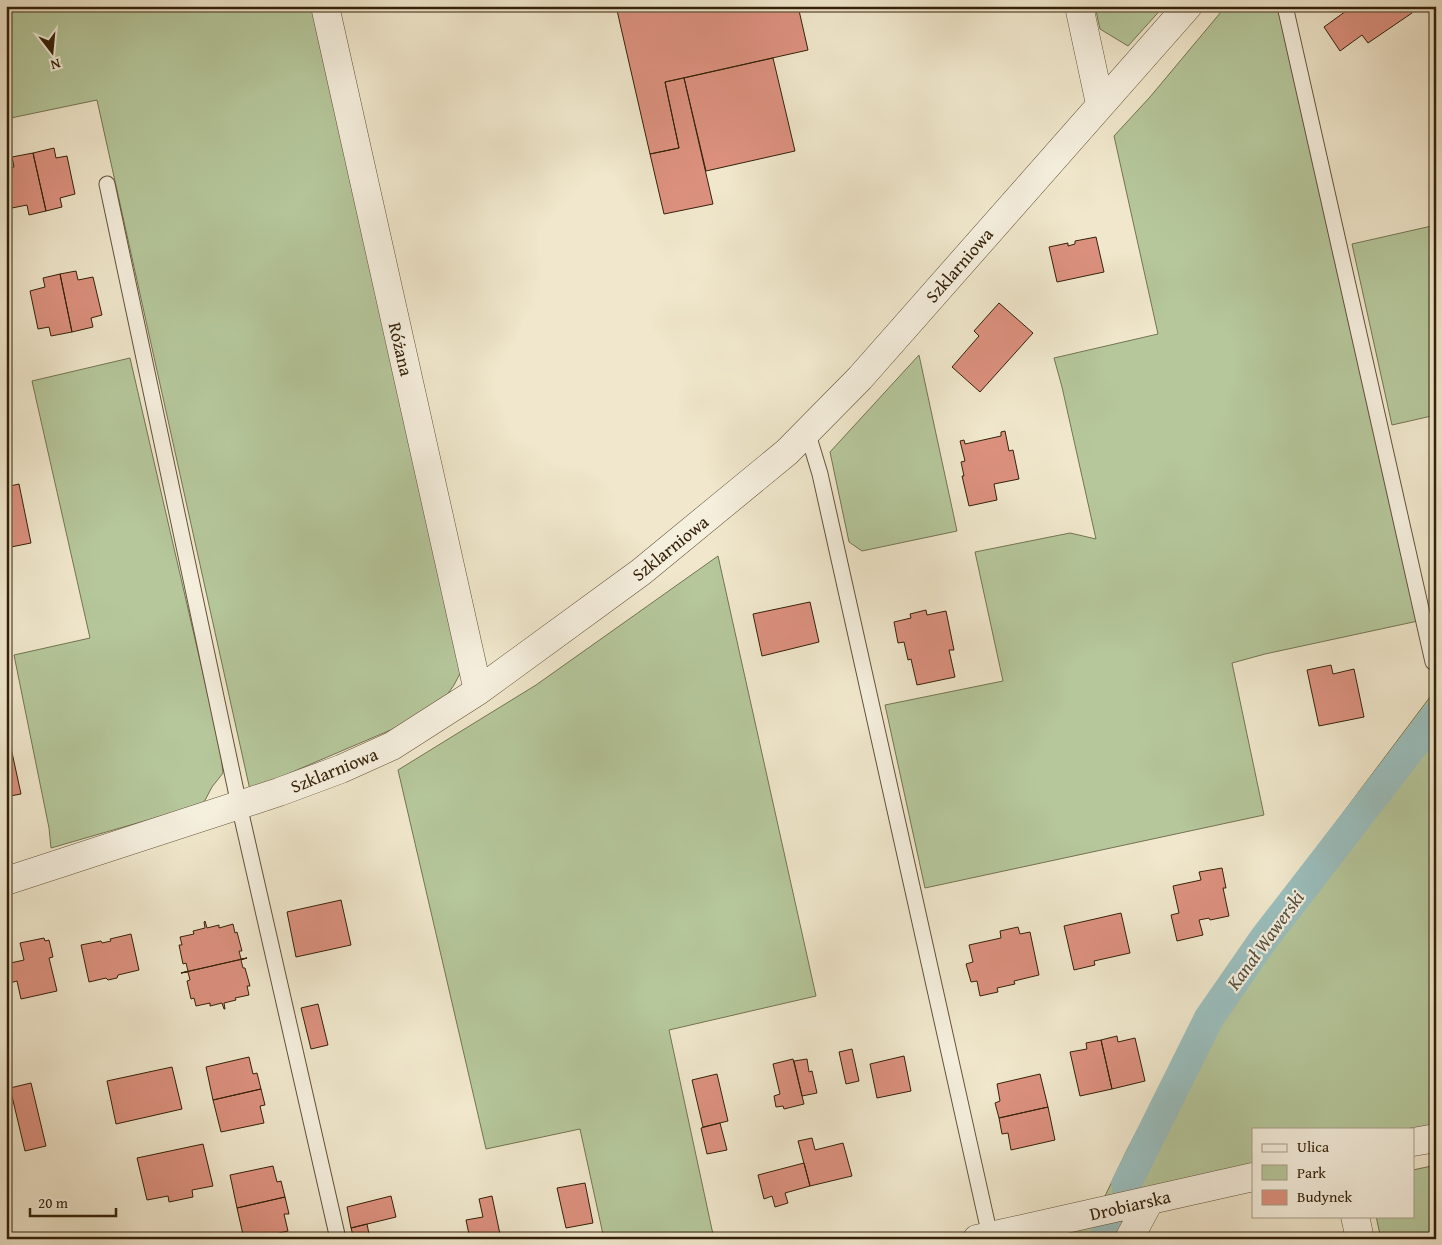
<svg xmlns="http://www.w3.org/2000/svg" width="1442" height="1245" font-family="'Gentium Book Plus',serif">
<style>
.green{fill:#b5c79b;stroke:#747452}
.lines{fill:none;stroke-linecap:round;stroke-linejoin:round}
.canal{stroke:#9bbfbe;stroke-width:30}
.building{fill:#dc917f;stroke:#342108}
.service-casing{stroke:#635239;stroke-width:17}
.minor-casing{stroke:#635239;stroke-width:29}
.service{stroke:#f5efde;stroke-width:15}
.minor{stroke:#f5efde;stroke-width:28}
.labels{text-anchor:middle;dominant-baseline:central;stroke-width:4.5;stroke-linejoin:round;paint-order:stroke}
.street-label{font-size:18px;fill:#342108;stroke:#f5efde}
.water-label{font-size:19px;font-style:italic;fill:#53503f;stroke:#f5efde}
</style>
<rect width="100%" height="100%" fill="#f0e7cc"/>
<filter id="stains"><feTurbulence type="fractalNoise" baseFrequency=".004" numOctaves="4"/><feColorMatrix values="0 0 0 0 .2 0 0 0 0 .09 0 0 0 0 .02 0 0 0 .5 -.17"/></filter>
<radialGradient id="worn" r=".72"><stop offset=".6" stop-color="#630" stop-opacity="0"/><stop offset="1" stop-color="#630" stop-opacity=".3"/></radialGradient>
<path class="green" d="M 6,6 L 314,6 L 465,664 L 454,685 L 444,699 L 393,729 L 250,790 L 97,100 L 6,119 Z
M 1095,6 L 1164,6 L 1128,46 L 1100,29 Z
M 1226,6 L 1278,6 L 1418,621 L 1265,654 L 1232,663 L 1264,815 L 925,888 L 885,705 L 1003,681 L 975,552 L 1070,533 L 1096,539 L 1062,387 L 1054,358 L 1158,334 L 1114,136 L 1150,97 Z
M 1436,225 L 1436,415 L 1392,425 L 1352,244 Z
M 919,355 L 957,531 L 862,551 L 849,542 L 830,452 Z
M 130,358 L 220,747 L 223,773 L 212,787 L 203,804 L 51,848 L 49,828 L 14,655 L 90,638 L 32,381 Z
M 718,556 L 816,996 L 669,1030 L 714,1239 L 604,1239 L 580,1129 L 486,1149 L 398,770 L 536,685 Z
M 1436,689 L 1436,1126 L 1413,1129 L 1253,1129 L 1253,1165 L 1105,1196 L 1127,1150 L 1209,995 L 1282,894 Z
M 1436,1165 L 1436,1239 L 1381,1239 L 1376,1216 L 1413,1216 L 1413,1170 Z
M 1128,1218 L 1118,1239 L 1024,1239 Z"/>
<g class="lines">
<path class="canal" d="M 1126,1185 L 1209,1018 L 1263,940 L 1436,716
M 1104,1239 L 1110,1227"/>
</g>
<path class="building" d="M 616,6 L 798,6 L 808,50 L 665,82 L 679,148 L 650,154 Z
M 1347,6 L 1408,6 L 1412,13 L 1368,43 L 1362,35 L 1340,51 L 1324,27 L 1346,11 Z
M 773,58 L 795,151 L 706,171 L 684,78 Z
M 684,78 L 713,204 L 664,214 L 650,154 L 679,148 L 665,82 Z
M 54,148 L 56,158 L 67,156 L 75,194 L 60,198 L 62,207 L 46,211 L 33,153 Z
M 33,153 L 46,211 L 29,215 L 27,205 L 12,208 L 6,183 L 6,169 L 14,167 L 12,157 Z
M 1096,237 L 1104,272 L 1057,282 L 1049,247 L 1068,243 L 1068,246 L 1075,244 L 1075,241 Z
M 76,271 L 78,280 L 93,277 L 102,315 L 91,318 L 93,327 L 72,332 L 60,274 Z
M 60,274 L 72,332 L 51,336 L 49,327 L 38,329 L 30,291 L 45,287 L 43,278 Z
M 999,303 L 1033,333 L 980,392 L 952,367 L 979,336 L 974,331 Z
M 1005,431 L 1009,451 L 1013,450 L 1019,479 L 994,484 L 997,500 L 969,506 L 962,476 L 964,476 L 961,462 L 965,461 L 960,441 L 964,440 L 965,444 L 1001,436 L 1001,432 Z
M 19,484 L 31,543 L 6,548 L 6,487 Z
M 810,602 L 819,642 L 762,656 L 753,614 Z
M 926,610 L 927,615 L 946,611 L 954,650 L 949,650 L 955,677 L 917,685 L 911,659 L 908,660 L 904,642 L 898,643 L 894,622 L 911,618 L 910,614 Z
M 1331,665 L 1333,674 L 1354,669 L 1364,717 L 1319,726 L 1307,670 Z
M 6,734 L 8,734 L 21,794 L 10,796 L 6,802 Z
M 1222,868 L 1226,888 L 1223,888 L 1229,916 L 1210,920 L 1209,918 L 1199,920 L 1203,935 L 1177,941 L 1171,915 L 1179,913 L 1173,886 L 1201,880 L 1199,872 Z
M 341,900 L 351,945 L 296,957 L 287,912 Z
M 1121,913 L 1130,953 L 1094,961 L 1095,965 L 1074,970 L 1064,926 Z
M 205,921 L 207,928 L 219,925 L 219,928 L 233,924 L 235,933 L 237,932 L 242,951 L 239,951 L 241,959 L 247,958 L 181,973 L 188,971 L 186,963 L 183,964 L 179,945 L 182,945 L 180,937 L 194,934 L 193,931 L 205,928 L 204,922 Z
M 1018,927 L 1020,934 L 1030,932 L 1039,975 L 1014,981 L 1015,984 L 997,988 L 998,992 L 980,996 L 977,981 L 971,982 L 966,964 L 973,962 L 969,945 L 1001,938 L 1000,931 Z
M 131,934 L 139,970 L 118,975 L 117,978 L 108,980 L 106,978 L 89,982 L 81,945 L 101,941 L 102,943 L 111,941 L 110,939 Z
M 44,938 L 45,941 L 49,940 L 53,957 L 49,958 L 57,991 L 21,999 L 17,981 L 6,984 L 6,964 L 24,960 L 20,943 Z
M 247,958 L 241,960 L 243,968 L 245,968 L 250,986 L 247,986 L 249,995 L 235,998 L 236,1000 L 224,1003 L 225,1009 L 224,1009 L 222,1003 L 210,1006 L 210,1003 L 196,1006 L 194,998 L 191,999 L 187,981 L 190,980 L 188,972 L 181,973 Z
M 318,1004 L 328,1045 L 311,1049 L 301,1008 Z
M 1117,1036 L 1118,1042 L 1135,1038 L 1145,1081 L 1112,1089 L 1101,1040 Z
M 1101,1040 L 1112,1089 L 1080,1096 L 1070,1052 L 1087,1049 L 1086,1043 Z
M 852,1049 L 859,1081 L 846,1084 L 839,1052 Z
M 904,1056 L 911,1091 L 877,1098 L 870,1064 Z
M 249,1057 L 253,1074 L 257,1073 L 261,1089 L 213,1100 L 206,1067 Z
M 793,1059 L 804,1104 L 784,1109 L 783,1106 L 776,1107 L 774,1096 L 780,1094 L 773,1064 Z
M 807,1059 L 809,1072 L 812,1071 L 817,1093 L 802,1096 L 794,1061 Z
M 172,1067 L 182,1109 L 116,1124 L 107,1081 Z
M 717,1074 L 728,1121 L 703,1127 L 692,1080 Z
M 1040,1074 L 1048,1107 L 999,1118 L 995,1103 L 1000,1101 L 997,1084 Z
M 31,1083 L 46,1146 L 25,1151 L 10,1088 Z
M 261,1089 L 265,1105 L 260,1106 L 264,1123 L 221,1132 L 213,1100 Z
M 1048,1107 L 1055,1140 L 1011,1150 L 1008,1133 L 1002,1134 L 999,1118 Z
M 720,1123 L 727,1150 L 707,1154 L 701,1128 Z
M 812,1138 L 815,1150 L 843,1143 L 852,1176 L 810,1186 L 798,1141 Z
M 203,1144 L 213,1186 L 192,1190 L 193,1197 L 169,1202 L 168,1196 L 147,1200 L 137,1158 Z
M 804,1163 L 810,1186 L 785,1193 L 788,1203 L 775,1207 L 772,1196 L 764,1199 L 758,1175 Z
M 273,1166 L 277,1182 L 281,1181 L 285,1197 L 237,1208 L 230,1175 Z
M 585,1183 L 593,1223 L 566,1228 L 557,1188 Z
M 391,1196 L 396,1217 L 351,1228 L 347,1207 Z
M 492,1196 L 501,1239 L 470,1239 L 466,1220 L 483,1217 L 479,1199 Z
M 285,1197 L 289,1214 L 284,1214 L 288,1231 L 254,1239 L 244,1239 L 237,1208 Z
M 367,1224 L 370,1239 L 354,1239 L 351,1228 Z"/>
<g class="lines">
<defs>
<path id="service" d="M 1285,6 L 1433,662
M 107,184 L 239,805 L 338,1239
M 807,431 L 820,474 L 990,1236"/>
<path id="minor" d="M 325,6 L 478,691
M 1079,6 L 1100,104
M 6,881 L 279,792 L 341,769 L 392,746 L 478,691 L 641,572 L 787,452 L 860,378 L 1188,6
M 1413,1142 L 1436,1138
M 1355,1216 L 1360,1239
M 977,1239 L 1253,1177
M 1129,1239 L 1150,1200"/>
</defs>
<use href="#service" class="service-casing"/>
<use href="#minor" class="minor-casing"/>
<use href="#service" class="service"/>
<use href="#minor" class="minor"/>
</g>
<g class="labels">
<g class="street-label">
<text transform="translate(959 265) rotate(-49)">Szklarniowa</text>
<text transform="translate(401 349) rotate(77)">Różana</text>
<text transform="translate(670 548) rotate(-39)">Szklarniowa</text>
<text transform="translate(334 770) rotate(-22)">Szklarniowa</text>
<text transform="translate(1130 1205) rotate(-13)">Drobiarska</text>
</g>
<g class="water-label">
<text transform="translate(1265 940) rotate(-54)">Kanał Wawerski</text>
</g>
</g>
<rect width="1442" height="1245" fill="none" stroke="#f0e7cc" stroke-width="25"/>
<rect x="8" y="8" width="1427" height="1230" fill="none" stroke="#342108" stroke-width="2.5"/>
<rect x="12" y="12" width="1417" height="1220" fill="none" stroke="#342108"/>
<rect x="1252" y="1128" width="162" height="90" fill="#f5efde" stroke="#a89d88"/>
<rect x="1262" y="1144" width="25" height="8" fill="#f5efde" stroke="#a89d88"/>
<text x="1297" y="1152" font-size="15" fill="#342108">Ulica</text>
<rect x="1262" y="1165" width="25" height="15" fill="#b5c79b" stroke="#a89d88"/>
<text x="1297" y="1178" font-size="15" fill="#342108">Park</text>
<rect x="1262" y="1190" width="25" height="15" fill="#dc917f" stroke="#a89d88"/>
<text x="1297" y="1202" font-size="15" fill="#342108">Budynek</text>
<g transform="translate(52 52) rotate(164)" stroke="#f5efde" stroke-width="4" paint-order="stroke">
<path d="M0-4L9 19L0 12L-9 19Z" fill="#342108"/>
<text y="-8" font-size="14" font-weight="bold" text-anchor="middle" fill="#342108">N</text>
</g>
<path d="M30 1208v8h86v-8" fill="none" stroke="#342108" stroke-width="2.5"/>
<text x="38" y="1208" font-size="15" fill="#342108" stroke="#f5efde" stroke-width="4" paint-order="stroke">20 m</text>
<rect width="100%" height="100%" filter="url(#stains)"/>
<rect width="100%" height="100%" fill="url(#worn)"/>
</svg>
